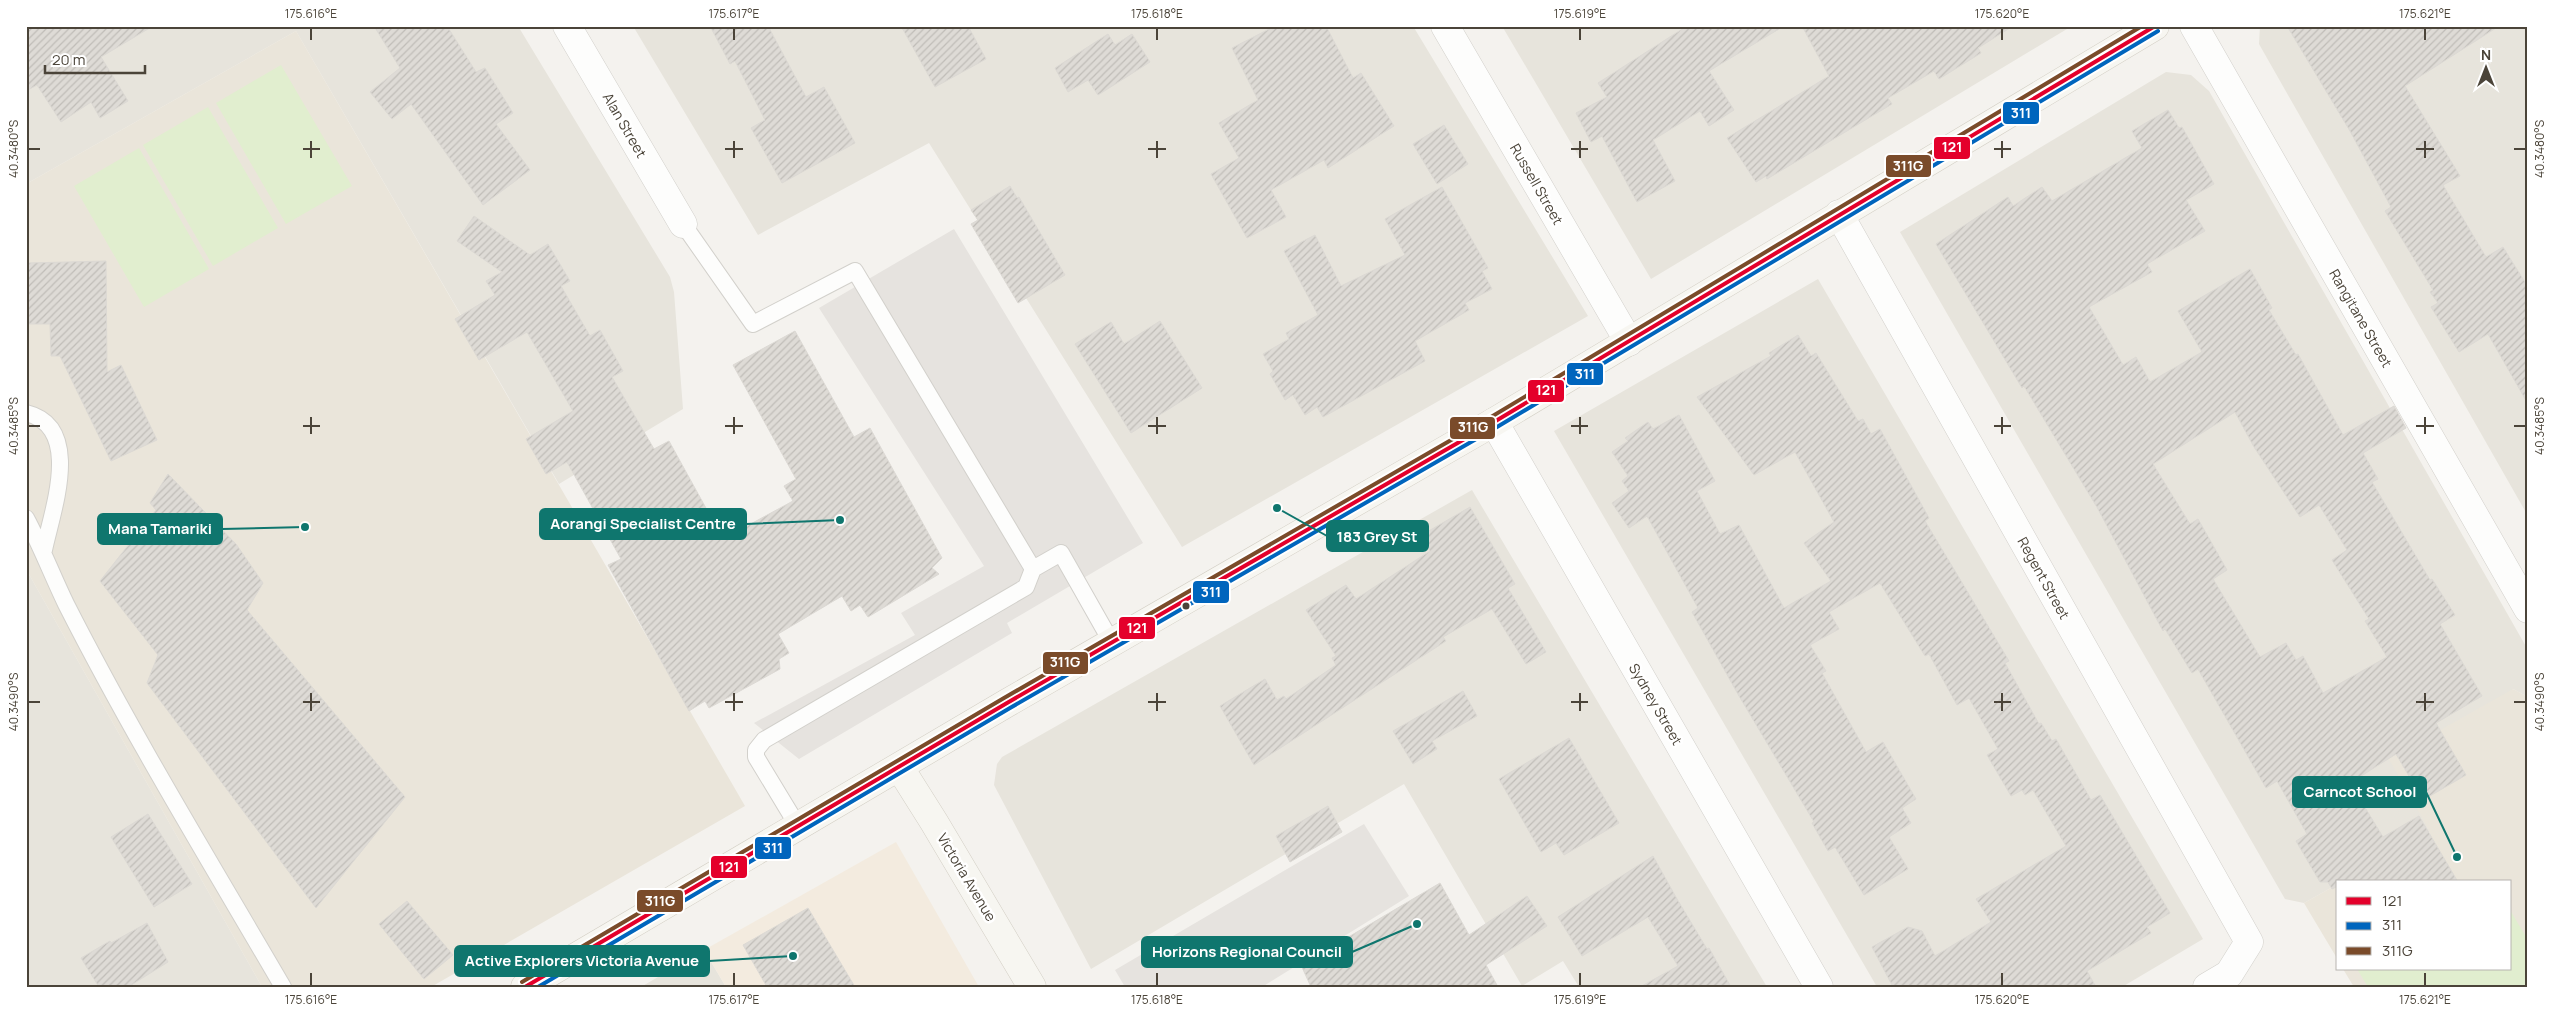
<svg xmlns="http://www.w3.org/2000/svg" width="2554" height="1013" font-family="Manrope,sans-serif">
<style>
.residential{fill:#e7e4dc}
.commercial{fill:#f3ebdf}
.education{fill:#eae5da}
.pitch{fill:#e1eecf}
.parking{fill:#e6e3df}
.building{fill:url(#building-hatch);stroke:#dcd9d4;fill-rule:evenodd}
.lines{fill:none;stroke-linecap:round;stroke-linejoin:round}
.lane-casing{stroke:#d2d0cb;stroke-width:18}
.street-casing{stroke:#d2d0cb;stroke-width:29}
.secondary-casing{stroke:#d3cfc5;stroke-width:29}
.lane{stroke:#fdfdfc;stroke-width:16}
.street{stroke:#fdfdfc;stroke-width:28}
.secondary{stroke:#f7f6f1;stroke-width:28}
.bus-1-casing{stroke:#fff;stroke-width:8}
.bus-2-casing{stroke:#fff;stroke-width:8}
.bus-3-casing{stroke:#fff;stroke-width:8}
.bus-1{stroke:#e4002b;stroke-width:4}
.bus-2{stroke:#0065bd;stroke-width:4}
.bus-3{stroke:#7a4b2a;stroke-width:4}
.ticks{fill:none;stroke:#4b4439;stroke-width:2}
.bus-dot{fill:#4b4439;stroke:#fff;stroke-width:2}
.labels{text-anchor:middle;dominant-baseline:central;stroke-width:5;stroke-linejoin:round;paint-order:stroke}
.street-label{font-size:14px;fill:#4b4439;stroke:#fff}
.leader{fill:none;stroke:#0f766e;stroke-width:2}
.callout-dot{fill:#0f766e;stroke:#fff;stroke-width:2}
.callout{fill:#0f766e;stroke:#0f766e;stroke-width:2}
.callout-label{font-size:15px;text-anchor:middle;font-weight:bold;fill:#fff}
.line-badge{stroke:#fff;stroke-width:2}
.badge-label{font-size:14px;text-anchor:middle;font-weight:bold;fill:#fff}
.neatline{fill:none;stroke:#4b4439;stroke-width:2}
.ticks-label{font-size:12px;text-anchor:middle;fill:#4b4439}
</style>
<defs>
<pattern id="building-hatch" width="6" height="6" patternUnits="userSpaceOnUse" patternTransform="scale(1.25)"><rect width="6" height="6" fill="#dedbd6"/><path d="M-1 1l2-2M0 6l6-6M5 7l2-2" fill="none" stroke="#c0bdb8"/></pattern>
</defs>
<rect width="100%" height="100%" fill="#f4f2ee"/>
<path class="residential" d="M 26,26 L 518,26 L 670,277 L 674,292 L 683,409 L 559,484 L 296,31 L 26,184 Z
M 633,26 L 1413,26 L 1588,316 L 1182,547 L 929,143 L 758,235 Z
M 1502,26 L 2072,26 L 1651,279 Z
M 2260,26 L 2528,26 L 2528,516 L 2259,44 Z
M 2166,72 L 2191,75 L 2209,91 L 2528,650 L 2528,697 L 2513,689 L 2430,832 L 2343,882 L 2338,882 L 2338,884 L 2304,903 L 2285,899 L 1900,232 Z
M 1818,279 L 2203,939 L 2122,987 L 1877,987 L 1554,431 Z
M 1472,490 L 1767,987 L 1579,987 L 1563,961 L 1522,986 L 1404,784 L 1091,969 L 994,785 L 997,764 L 1002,757 Z
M 26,569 L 262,987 L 26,987 Z
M 704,950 L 726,987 L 641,987 Z"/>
<path class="commercial" d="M 896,842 L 979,987 L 726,987 L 704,950 Z"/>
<path class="education" d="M 296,31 L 745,806 L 431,987 L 262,987 L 26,569 L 26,184 Z
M 2513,689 L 2528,697 L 2528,987 L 2354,987 L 2343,969 L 2510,969 L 2510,882 L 2343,882 L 2430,832 L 2389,759 Z
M 2338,884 L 2338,960 L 2304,903 Z"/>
<path class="pitch" d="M 281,65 L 352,186 L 286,224 L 216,103 Z
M 208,107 L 278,228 L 213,266 L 143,145 Z
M 139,148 L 209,269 L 144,307 L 74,186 Z
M 2510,910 L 2528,940 L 2528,987 L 2368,987 L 2357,969 L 2510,969 Z"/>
<path class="parking" d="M 954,229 L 1143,543 L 1007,623 L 1012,633 L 799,759 L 754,723 L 915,635 L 901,613 L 984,566 L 819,308 Z
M 1364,824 L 1409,896 L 1262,987 L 1125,987 L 1115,970 Z"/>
<path class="building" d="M 26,26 L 153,26 L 101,57 L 128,101 L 100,118 L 91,102 L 61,122 L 37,85 L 26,91 Z
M 374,26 L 447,26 L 476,72 L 485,68 L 513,113 L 496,124 L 530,170 L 483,205 L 411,104 L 392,119 L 370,92 L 400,68 Z
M 710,26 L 768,26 L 806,97 L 824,87 L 855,143 L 782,183 L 751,128 L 765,120 L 735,61 L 730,64 Z
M 901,26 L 968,26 L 986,59 L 935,87 Z
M 1275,26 L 1326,26 L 1353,78 L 1361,73 L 1394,126 L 1328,168 L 1324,160 L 1271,190 L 1286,217 L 1247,238 L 1211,174 L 1239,158 L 1219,123 L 1258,100 L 1232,48 Z
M 1687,26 L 1784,26 L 1709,71 L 1734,110 L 1709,126 L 1700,111 L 1653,140 L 1675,181 L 1637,202 L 1602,136 L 1591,142 L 1576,113 L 1607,97 L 1598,83 Z
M 1802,26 L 2013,26 L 1978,48 L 1981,53 L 1939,79 L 1934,71 L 1888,98 L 1892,104 L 1767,179 L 1766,176 L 1756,182 L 1727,138 L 1829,76 Z
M 2287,26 L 2499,26 L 2405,86 L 2460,176 L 2443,185 L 2486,257 L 2503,247 L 2528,287 L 2528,404 L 2488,334 L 2459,352 L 2431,307 L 2438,303 L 2430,292 L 2433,290 L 2385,211 L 2391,207 L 2350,131 Z
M 1108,34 L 1115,45 L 1132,34 L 1150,62 L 1098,95 L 1088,80 L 1068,92 L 1055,68 Z
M 2168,110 L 2179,128 L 2182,127 L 2214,184 L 2186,200 L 2205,231 L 2147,264 L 2152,272 L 2089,307 L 2123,365 L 2136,357 L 2150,382 L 2202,352 L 2178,311 L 2250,269 L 2272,308 L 2269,310 L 2296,355 L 2298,354 L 2343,435 L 2394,406 L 2406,428 L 2363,453 L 2378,479 L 2372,482 L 2430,580 L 2432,579 L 2455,615 L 2440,624 L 2482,696 L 2436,723 L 2466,775 L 2423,800 L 2396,754 L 2350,783 L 2383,837 L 2419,816 L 2458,882 L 2338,882 L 2338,886 L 2332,889 L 2328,882 L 2320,882 L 2296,841 L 2307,834 L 2277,781 L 2266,788 L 2198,669 L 2192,673 L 2165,629 L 2163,631 L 2098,509 L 2024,386 L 2022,388 L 1936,244 L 2008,197 L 2013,206 L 2042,187 L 2052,201 L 2142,148 L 2132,131 ZM 2235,412 L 2254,447 L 2300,517 L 2319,505 L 2347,550 L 2332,560 L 2369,619 L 2365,621 L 2387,657 L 2323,693 L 2303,656 L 2296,660 L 2286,643 L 2260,657 L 2213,579 L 2227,570 L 2198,519 L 2190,524 L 2153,464 Z
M 1444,125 L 1468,164 L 1437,184 L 1413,144 Z
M 1010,186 L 1017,198 L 1019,197 L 1065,275 L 1018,303 L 971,224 L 978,220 L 971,210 Z
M 1442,187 L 1488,268 L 1482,271 L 1492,289 L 1465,303 L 1469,310 L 1415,341 L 1425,361 L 1323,417 L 1317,407 L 1305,415 L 1293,395 L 1285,400 L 1270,374 L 1273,371 L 1263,354 L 1289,339 L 1286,333 L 1318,315 L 1284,251 L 1315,235 L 1341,286 L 1405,255 L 1385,219 Z
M 474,216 L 530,255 L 548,244 L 570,281 L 561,286 L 590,336 L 600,330 L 623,371 L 612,377 L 654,449 L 669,441 L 723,539 L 793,501 L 784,486 L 796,479 L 733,365 L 795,331 L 854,437 L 870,428 L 942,558 L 932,568 L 939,574 L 868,617 L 860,605 L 851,611 L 842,596 L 778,634 L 789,653 L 779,659 L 780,669 L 709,708 L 705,701 L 689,711 L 608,565 L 621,559 L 567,462 L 546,474 L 526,439 L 573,411 L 527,332 L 479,360 L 455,319 L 495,295 L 486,281 L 502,272 L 457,241 Z
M 106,261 L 107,372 L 121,365 L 157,440 L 111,461 L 60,356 L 51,356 L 50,324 L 29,324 L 28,263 Z
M 1160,321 L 1202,388 L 1131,433 L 1075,344 L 1111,322 L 1124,344 Z
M 1798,335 L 1811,356 L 1816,353 L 1858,421 L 1863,419 L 1871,434 L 1880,429 L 1929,518 L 1925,521 L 2009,661 L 2005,663 L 2039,724 L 2041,723 L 2052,741 L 2056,739 L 2091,800 L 2100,795 L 2170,913 L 2147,927 L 2151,933 L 2087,971 L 2096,987 L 1893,987 L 1872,947 L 1908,927 L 1922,931 L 1935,956 L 1991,922 L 1976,899 L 2066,846 L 2033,790 L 2025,795 L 2022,790 L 2011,796 L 1987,755 L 1998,749 L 1969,698 L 1957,705 L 1929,654 L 1925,656 L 1880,583 L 1829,612 L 1839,629 L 1810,645 L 1826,671 L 1822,673 L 1866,752 L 1883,742 L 1916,799 L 1902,808 L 1911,823 L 1889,837 L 1908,869 L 1864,895 L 1835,847 L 1828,851 L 1812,823 L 1814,822 L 1739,696 L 1692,612 L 1698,608 L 1647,516 L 1629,528 L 1612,503 L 1629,491 L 1622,481 L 1628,476 L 1612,452 L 1628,441 L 1625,438 L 1648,422 L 1653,429 L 1679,415 L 1715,481 L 1697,491 L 1720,534 L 1739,525 L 1784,608 L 1831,581 L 1804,543 L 1834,522 L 1795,452 L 1754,475 L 1697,397 L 1771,356 L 1769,353 Z
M 168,474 L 236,544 L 263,583 L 247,610 L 405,797 L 316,908 L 147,683 L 158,655 L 100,581 L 156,510 L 150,503 Z
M 1470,507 L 1515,584 L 1508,588 L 1546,652 L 1526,664 L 1492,609 L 1443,637 L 1446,641 L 1254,765 L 1220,706 L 1265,679 L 1277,700 L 1284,696 L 1286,699 L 1336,665 L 1332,658 L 1336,656 L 1306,610 L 1346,585 L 1356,599 L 1430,551 L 1420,536 Z
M 1463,691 L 1477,716 L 1432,741 L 1437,749 L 1413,764 L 1393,731 Z
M 1569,738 L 1619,823 L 1564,855 L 1556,843 L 1541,852 L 1499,779 Z
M 1328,806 L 1342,832 L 1290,862 L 1276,836 Z
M 148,814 L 192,884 L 154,907 L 111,837 Z
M 1653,856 L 1677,899 L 1707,949 L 1709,948 L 1731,987 L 1640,987 L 1678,966 L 1648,917 L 1582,956 L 1558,917 Z
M 1440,883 L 1469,935 L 1527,896 L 1547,926 L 1486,965 L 1498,987 L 1311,987 L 1301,965 Z
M 407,901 L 453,955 L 424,979 L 379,924 Z
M 808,908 L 855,987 L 767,987 L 743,945 Z
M 147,923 L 168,962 L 128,987 L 99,987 L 81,958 L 110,941 L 111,943 Z"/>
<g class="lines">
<defs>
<path id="lane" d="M 683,224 L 753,324 L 855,271 L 1033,569 L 1061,553 L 1112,643
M 26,413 C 84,427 52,511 44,550
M 26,518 C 41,546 52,575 66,604 C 132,734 209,860 283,987
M 799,828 L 756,757 L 756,750 L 764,740 L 1026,587 L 1033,569"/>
<path id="street" d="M 567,26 L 683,224
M 1445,26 L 1629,342
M 2194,26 L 2528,609
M 1839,214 L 2249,942 L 2229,974 L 2207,987
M 1494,422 L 1819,987"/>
<path id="secondary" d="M 900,768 L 934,822 L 1032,987
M 525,987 L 1007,703 L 1494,422 L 2155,26"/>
</defs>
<use href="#lane" class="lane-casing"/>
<use href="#street" class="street-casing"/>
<use href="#secondary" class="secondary-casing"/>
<use href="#lane" class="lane"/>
<use href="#street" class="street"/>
<use href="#secondary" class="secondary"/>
<defs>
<path id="bus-1" d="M 525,987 L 1007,703 L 1494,422 L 2155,26"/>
<path id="bus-2" d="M 538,987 L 1010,708 L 1497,427 L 2158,31"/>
<path id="bus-3" d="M 522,982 L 1004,698 L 1491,417 L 2142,26"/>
</defs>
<use href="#bus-1" class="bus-1-casing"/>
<use href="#bus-2" class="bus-2-casing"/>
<use href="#bus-3" class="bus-3-casing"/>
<use href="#bus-1" class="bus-1"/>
<use href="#bus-2" class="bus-2"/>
<use href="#bus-3" class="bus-3"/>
</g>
<path class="ticks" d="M 311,28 L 311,40M 734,28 L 734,40M 1157,28 L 1157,40M 1580,28 L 1580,40M 2002,28 L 2002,40M 2425,28 L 2425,40M 311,141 L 311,158M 734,141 L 734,158M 1157,141 L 1157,158M 1580,141 L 1580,158M 2002,141 L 2002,158M 2425,141 L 2425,158M 28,149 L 40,149M 303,149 L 320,149M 725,149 L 743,149M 1148,149 L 1166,149M 1571,149 L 1588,149M 1994,149 L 2011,149M 2416,149 L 2434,149M 2514,149 L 2526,149M 311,417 L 311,434M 734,417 L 734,434M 1157,417 L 1157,434M 1580,417 L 1580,434M 2002,417 L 2002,434M 2425,417 L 2425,434M 28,426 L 40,426M 303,426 L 320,426M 725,426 L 743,426M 1148,426 L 1166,426M 1571,426 L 1588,426M 1994,426 L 2011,426M 2416,426 L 2434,426M 2514,426 L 2526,426M 311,693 L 311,711M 734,693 L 734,711M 1157,693 L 1157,711M 1580,693 L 1580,711M 2002,693 L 2002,711M 2425,693 L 2425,711M 28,702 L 40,702M 303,702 L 320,702M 725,702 L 743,702M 1148,702 L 1166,702M 1571,702 L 1588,702M 1994,702 L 2011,702M 2416,702 L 2434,702M 2514,702 L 2526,702M 311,973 L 311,986M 734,973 L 734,986M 1157,973 L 1157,986M 1580,973 L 1580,986M 2002,973 L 2002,986M 2425,973 L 2425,986"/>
<circle class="bus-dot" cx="1186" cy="606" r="4.5"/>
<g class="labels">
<g class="street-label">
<text transform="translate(625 125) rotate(60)">Alan Street</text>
<text transform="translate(1537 184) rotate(60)">Russell Street</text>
<text transform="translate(2361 318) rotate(60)">Rangitane Street</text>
<text transform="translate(2044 578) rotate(61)">Regent Street</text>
<text transform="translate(1656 704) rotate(60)">Sydney Street</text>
<text transform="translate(967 877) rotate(59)">Victoria Avenue</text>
</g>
</g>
<path class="leader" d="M840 520L746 524M305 527L222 529M1277 508L1327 536M2457 857L2426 792M1417 924L1352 952M793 956L709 961"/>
<g class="callout-dot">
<circle cx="840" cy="520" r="5"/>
<circle cx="305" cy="527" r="5"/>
<circle cx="1277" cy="508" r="5"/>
<circle cx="2457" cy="857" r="5"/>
<circle cx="1417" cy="924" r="5"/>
<circle cx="793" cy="956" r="5"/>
</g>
<g class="callout">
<rect x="540" y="509" width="206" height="30" rx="5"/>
<rect x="98" y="514" width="124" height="30" rx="5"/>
<rect x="1327" y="521" width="101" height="30" rx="5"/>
<rect x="2293" y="777" width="133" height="30" rx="5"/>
<rect x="1142" y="937" width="210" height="30" rx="5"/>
<rect x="455" y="946" width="254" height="30" rx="5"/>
</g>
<g class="callout-label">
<text x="643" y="529">Aorangi Specialist Centre</text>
<text x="160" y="534">Mana Tamariki</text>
<text x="1377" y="542">183 Grey St</text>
<text x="2360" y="797">Carncot School</text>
<text x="1247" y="957">Horizons Regional Council</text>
<text x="582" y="966">Active Explorers Victoria Avenue</text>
</g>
<g class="line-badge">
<rect x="2002" y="101" width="38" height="24" rx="5" fill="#0065bd"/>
<rect x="1933" y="136" width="38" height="24" rx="5" fill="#e4002b"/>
<rect x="1885" y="154" width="47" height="24" rx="5" fill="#7a4b2a"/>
<rect x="1566" y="362" width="38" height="24" rx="5" fill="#0065bd"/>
<rect x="1527" y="379" width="38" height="24" rx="5" fill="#e4002b"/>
<rect x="1449" y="416" width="47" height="24" rx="5" fill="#7a4b2a"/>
<rect x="1192" y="580" width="38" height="24" rx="5" fill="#0065bd"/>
<rect x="1118" y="616" width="38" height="24" rx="5" fill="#e4002b"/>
<rect x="1042" y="651" width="47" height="24" rx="5" fill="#7a4b2a"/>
<rect x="754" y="836" width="38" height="24" rx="5" fill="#0065bd"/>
<rect x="710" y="855" width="38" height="24" rx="5" fill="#e4002b"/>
<rect x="636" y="889" width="48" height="24" rx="5" fill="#7a4b2a"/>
</g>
<g class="badge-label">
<text x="2021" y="118">311</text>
<text x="1952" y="152">121</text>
<text x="1908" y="171">311G</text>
<text x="1585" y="379">311</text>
<text x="1546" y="395">121</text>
<text x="1473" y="432">311G</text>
<text x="1211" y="597">311</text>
<text x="1137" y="633">121</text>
<text x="1065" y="667">311G</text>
<text x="773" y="853">311</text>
<text x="729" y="872">121</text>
<text x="660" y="906">311G</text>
</g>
<rect width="2554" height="1013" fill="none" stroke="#ffffff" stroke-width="55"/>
<rect x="2336" y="880" width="175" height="90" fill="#ffffff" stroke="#b7b4b0"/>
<rect x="2346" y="897" width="25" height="8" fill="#e4002b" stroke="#b7b4b0"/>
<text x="2382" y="906" font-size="15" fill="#4b4439">121</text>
<rect x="2346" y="922" width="25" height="8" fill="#0065bd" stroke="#b7b4b0"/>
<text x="2382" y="930" font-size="15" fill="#4b4439">311</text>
<rect x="2346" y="947" width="25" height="8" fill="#7a4b2a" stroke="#b7b4b0"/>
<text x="2382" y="956" font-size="15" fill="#4b4439">311G</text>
<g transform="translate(2486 68)" stroke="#ffffff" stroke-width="4" paint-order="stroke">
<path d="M0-4L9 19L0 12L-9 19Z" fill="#4b4439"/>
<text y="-8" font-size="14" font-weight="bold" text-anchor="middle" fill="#4b4439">N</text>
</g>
<path d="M45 65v8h100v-8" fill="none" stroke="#4b4439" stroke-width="2.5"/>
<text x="52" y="65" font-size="15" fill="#4b4439" stroke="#ffffff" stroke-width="4" paint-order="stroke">20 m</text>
<rect x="28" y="28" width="2498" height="958" class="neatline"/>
<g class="ticks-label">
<text x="311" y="18">175.616°E</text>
<text x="734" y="18">175.617°E</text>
<text x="1157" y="18">175.618°E</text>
<text x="1580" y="18">175.619°E</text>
<text x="2002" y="18">175.620°E</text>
<text x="2425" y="18">175.621°E</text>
<text transform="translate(14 149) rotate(-90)" y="4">40.3480°S</text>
<text transform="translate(2540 149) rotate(-90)" y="4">40.3480°S</text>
<text transform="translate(14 426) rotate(-90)" y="4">40.3485°S</text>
<text transform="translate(2540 426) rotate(-90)" y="4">40.3485°S</text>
<text transform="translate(14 702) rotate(-90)" y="4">40.3490°S</text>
<text transform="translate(2540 702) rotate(-90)" y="4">40.3490°S</text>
<text x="311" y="1004">175.616°E</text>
<text x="734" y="1004">175.617°E</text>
<text x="1157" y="1004">175.618°E</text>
<text x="1580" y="1004">175.619°E</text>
<text x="2002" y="1004">175.620°E</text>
<text x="2425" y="1004">175.621°E</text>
</g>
</svg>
